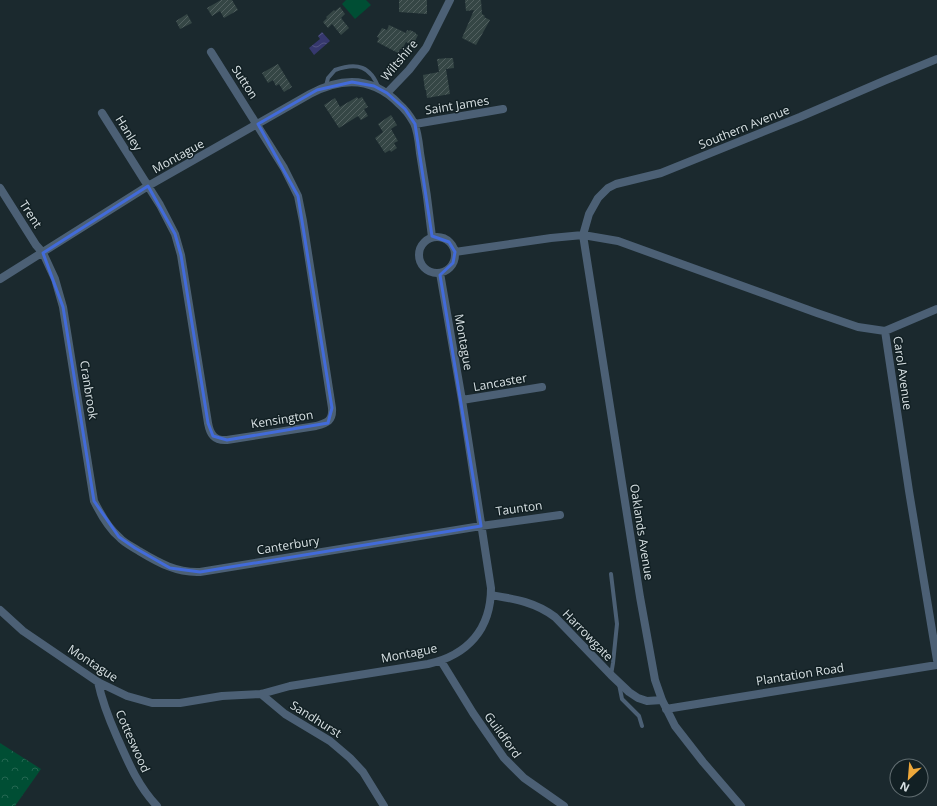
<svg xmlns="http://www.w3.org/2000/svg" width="937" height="806" font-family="'Open Sans',sans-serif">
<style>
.forest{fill:url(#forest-crowns)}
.pitch{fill:#004e34}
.water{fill:url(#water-waves)}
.building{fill:url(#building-hatch)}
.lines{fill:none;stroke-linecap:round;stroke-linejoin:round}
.service{stroke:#4c6075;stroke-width:4}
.minor{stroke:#4c6075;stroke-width:8}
.marked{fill:none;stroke:#426bda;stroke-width:3;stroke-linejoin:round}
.labels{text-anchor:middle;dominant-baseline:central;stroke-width:3;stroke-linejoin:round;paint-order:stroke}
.street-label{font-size:12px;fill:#d8e1e4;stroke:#122024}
</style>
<defs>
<pattern id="forest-crowns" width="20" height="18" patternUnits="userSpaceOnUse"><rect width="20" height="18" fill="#004e34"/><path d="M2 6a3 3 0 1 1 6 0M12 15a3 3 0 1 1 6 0" fill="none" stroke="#246751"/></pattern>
<pattern id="water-waves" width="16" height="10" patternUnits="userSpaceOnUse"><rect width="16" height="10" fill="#36386e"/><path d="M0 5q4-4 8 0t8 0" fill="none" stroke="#525483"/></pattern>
<pattern id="building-hatch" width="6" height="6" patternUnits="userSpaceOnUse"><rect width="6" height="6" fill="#354645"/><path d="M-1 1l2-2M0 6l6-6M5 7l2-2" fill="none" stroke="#526060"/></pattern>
</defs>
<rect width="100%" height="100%" fill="#1b292e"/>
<path class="forest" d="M 0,743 L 41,769 L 15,806 L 0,806 Z"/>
<path class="pitch" d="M 346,0 L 366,0 L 371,5 L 355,19 L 342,4 Z"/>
<path class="water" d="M 322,32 L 330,41 L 314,55 L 309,48 L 320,39 L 318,36 Z"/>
<path class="building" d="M 221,0 L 232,0 L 238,10 L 224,18 L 220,11 L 212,16 L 207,8 Z
M 399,0 L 427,0 L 427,14 L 399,12 Z
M 465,0 L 481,0 L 482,14 L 485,16 L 484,17 L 490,20 L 476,45 L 462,38 L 474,10 L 466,11 Z
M 340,7 L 345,14 L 341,18 L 349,28 L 341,35 L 332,24 L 328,28 L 323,22 L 327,18 L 326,17 L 334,10 L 335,11 Z
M 187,14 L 192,23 L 180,29 L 176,21 Z
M 389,25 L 406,33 L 407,30 L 409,31 L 410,30 L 416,33 L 416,34 L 418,35 L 413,45 L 406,42 L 402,49 L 400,49 L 398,53 L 377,42 L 379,38 L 377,37 L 382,28 L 387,30 Z
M 448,58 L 453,58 L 454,68 L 446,69 L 450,94 L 427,98 L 426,90 L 425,90 L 423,75 L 439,72 L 437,59 Z
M 278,64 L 292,87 L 284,92 L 279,84 L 276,86 L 273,80 L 268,83 L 262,73 Z
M 357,97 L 358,99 L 362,97 L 368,107 L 364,109 L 368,116 L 361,120 L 358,116 L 339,128 L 324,105 L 335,98 L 340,107 Z
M 391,115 L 397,125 L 391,129 L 398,141 L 394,143 L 397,148 L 391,152 L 390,150 L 385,153 L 375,138 L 383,132 L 378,124 Z"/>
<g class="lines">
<path class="service" d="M 326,86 L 328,78 L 335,70 C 357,62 371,66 379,89
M 611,675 L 613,663 L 617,624 L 611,574
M 619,684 L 622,699 L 639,716 L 642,726"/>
<path class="minor" d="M 387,93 L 409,70 L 426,48 L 450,0
M 102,113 L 160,205 L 175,234 L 181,255 L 208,423 C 210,434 214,441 227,440 L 316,426 C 327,423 333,421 332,408 L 303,221 L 298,196 L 284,168 L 211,52
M 415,124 L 503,109
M 0,188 L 36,245 L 43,253 L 55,279 L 63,307 L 94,501 C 100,513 108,528 119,537 C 124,543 133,547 139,551 C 159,563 177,573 200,572 L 481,526 L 560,515
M419 255a18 18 0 1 1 36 0a18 18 0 1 1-36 0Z
M 455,252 L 551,238 L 583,235 L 618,241 L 817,313 L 858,327 L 885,331 L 909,491 L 937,660
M 0,279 L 148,186 L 310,94 C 342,77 373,77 399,104 C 405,109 410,116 414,123 C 418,132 419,144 420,153 C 425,181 429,209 432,237
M 885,331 L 937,309
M 462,400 L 542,387
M 491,595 C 515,599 535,602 555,617 L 611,675 L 629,692 L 638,698 L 647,701 L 662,700
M 0,610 L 23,631 L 98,682 L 127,696 L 152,703 L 180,703 L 222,696 L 261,694 L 290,686 L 428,664 C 468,655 491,629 491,588 L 462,400 L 440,273
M 441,661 L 473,713 L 504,758 L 524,778 L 564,806
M 98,682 C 102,701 109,719 117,737 C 128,762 138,786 157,806
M 261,694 L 285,714 L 330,741 L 350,758 L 363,772 L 384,806
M 666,709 L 937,665
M 741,806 L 703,762 L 675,726 L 662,700 L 655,680 L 640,597 L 583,235 L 589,214 L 598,198 L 608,188 L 616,184 L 661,173 L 800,117 L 886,80 L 937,59"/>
</g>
<path class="marked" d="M 352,82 L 374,86 L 387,93 L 405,109 L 415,124 L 432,236 L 449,242 L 455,252 L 453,263 L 440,275 L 481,526 L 200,572 L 170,568 L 135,548 L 119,537 L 94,501 L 63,307 L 43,253 L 148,186 L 175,234 L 181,255 L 208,423 L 213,436 L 227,440 L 328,423 L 332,408 L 298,196 L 258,124 L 317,90 Z"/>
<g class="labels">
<g class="street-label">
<text transform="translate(399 60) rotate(-50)">Wiltshire</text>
<text transform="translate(245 82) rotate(57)">Sutton</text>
<text transform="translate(457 105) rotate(-9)">Saint James</text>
<text transform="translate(744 127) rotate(-22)">Southern Avenue</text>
<text transform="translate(129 133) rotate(58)">Hanley</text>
<text transform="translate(178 156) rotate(-29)">Montague</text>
<text transform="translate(31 214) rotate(57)">Trent</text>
<text transform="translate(464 342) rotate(80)">Montague</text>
<text transform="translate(903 373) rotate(82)">Carol Avenue</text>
<text transform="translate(500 382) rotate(-10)">Lancaster</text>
<text transform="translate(89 390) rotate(81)">Cranbrook</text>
<text transform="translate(282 419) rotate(-9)">Kensington</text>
<text transform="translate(519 508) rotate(-8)">Taunton</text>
<text transform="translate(642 532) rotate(81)">Oaklands Avenue</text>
<text transform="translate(288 545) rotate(-9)">Canterbury</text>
<text transform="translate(588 635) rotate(46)">Harrowgate</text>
<text transform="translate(409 653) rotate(-11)">Montague</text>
<text transform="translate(93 663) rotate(33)">Montague</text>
<text transform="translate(800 674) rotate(-9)">Plantation Road</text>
<text transform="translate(316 719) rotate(32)">Sandhurst</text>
<text transform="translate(503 735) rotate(54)">Guildford</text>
<text transform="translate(133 741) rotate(66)">Cotteswood</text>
</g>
</g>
<g transform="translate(909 778) rotate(206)"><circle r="19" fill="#122024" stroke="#616d71"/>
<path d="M0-3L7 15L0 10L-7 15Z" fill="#eda83b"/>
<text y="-6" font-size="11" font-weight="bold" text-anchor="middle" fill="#d8e1e4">N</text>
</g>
</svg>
